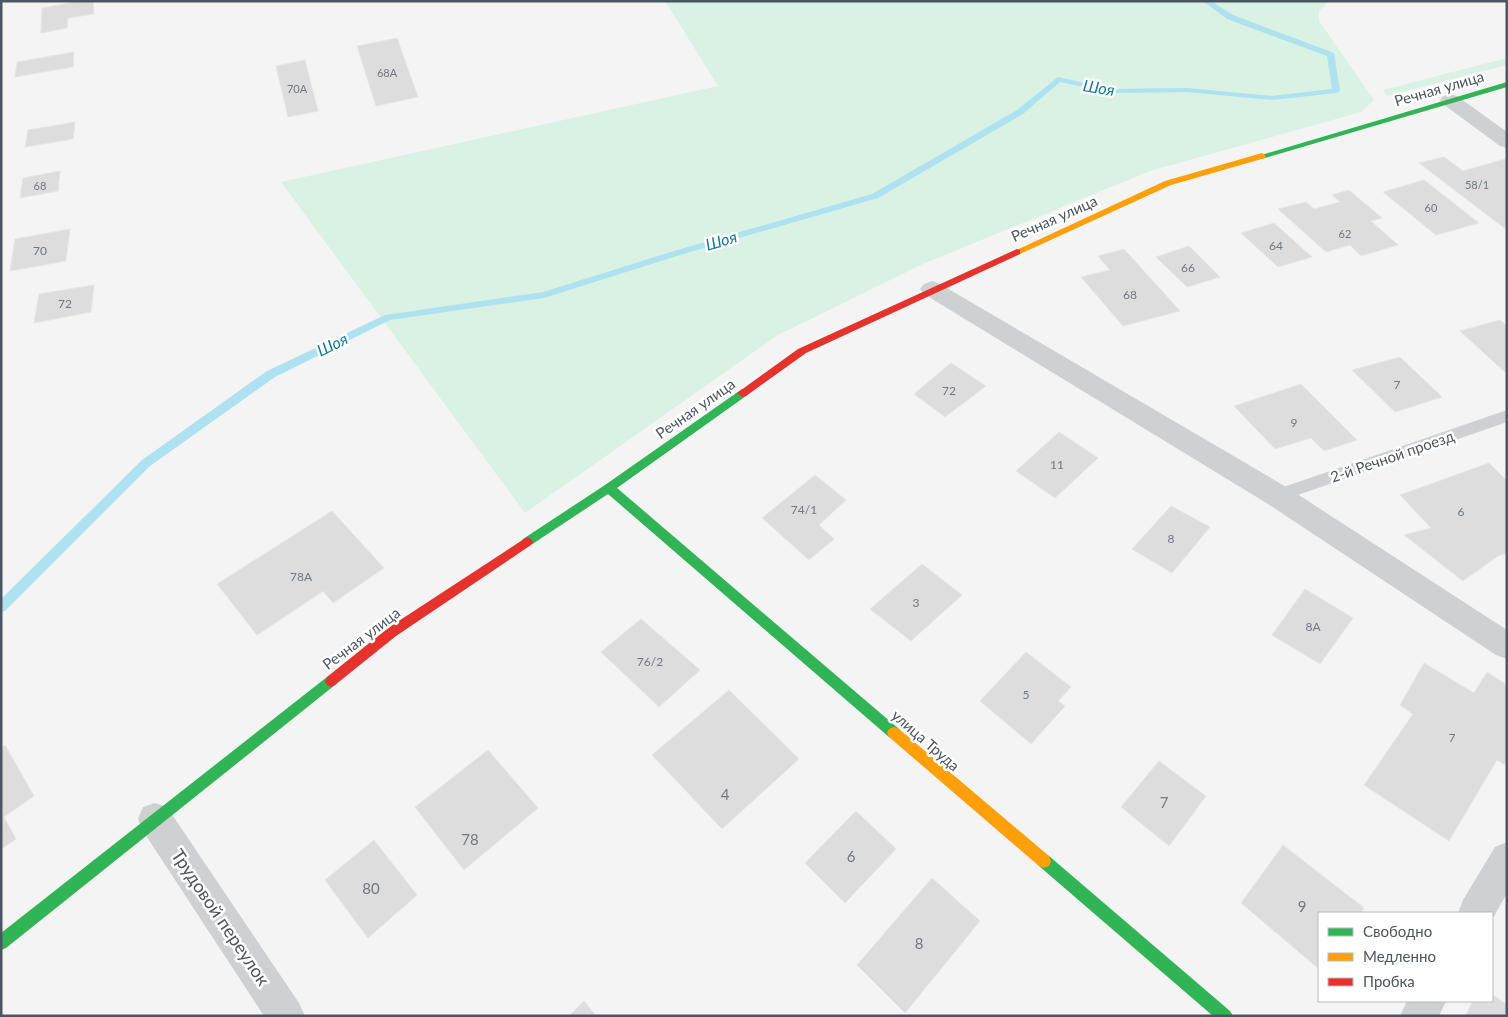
<svg xmlns="http://www.w3.org/2000/svg" width="1508" height="1017" font-family="Lato,sans-serif">
<style>
.green{fill:#d9f2e3}
.lines{fill:none;stroke-linecap:round;stroke-linejoin:round}
.stream{fill:#aee2f0;fill-rule:evenodd}
.building{fill:#ddddde;stroke:#e5e6e7}
.lane{fill:#ced0d2;fill-rule:evenodd}
.street{fill:#ced0d2;fill-rule:evenodd}
.fast{fill:#30b455;fill-rule:evenodd}
.slow{fill:#ff9f0a;fill-rule:evenodd}
.jam{fill:#e5322d;fill-rule:evenodd}
.labels{text-anchor:middle;dominant-baseline:central;stroke-width:5;stroke-linejoin:round;paint-order:stroke}
.far-number-label{font-size:11px;fill:#707881}
.number-label{font-size:12px;fill:#707881}
.street-label{font-size:15px;fill:#4a5661;stroke:#fff}
.near-number-label{font-size:15px;fill:#707881}
.water-label{font-size:16px;font-style:italic;fill:#0c7c9b;stroke:#fff}
.near-street-label{font-size:18px;fill:#4a5661;stroke:#fff}
</style>
<rect width="100%" height="100%" fill="#f4f4f4"/>
<path class="green" d="M 665,1 L 1329,1 L 1319,11 L 1319,21 L 1374,100 L 1361,112 L 1150,171 L 923,264 L 778,335 L 525,513 L 281,182 L 718,86 Z
M 1507,58 L 1507,65 L 1387,96 L 1383,90 Z"/>
<g class="lines">
<path class="stream" d="M 1203,1 L 1211,1 L 1233,15 L 1334,53 L 1340,91 L 1336,93 L 1272,100 L 1187,92 L 1111,93 L 1060,82 L 1023,114 L 878,198 L 680,255 L 544,298 L 390,320 L 275,377 L 150,466 L 5,611 L 1,612 L 1,599 L 142,460 L 267,371 L 385,315 L 543,292 L 674,251 L 872,194 L 1017,110 L 1058,77 L 1111,89 L 1187,88 L 1272,96 L 1332,89 L 1327,56 L 1227,19 Z"/>
</g>
<path class="building" d="M 80,1 L 93,1 L 94,14 L 68,18 L 67,28 L 41,33 L 42,8 Z
M 397,38 L 418,97 L 376,106 L 357,46 Z
M 74,52 L 73,67 L 15,77 L 17,62 Z
M 305,60 L 318,111 L 288,117 L 276,66 Z
M 75,122 L 73,139 L 25,147 L 28,130 Z
M 1444,157 L 1463,171 L 1505,159 L 1507,160 L 1507,230 L 1419,163 Z
M 60,171 L 58,191 L 20,198 L 23,178 Z
M 1424,180 L 1479,223 L 1436,235 L 1383,192 Z
M 1349,190 L 1382,218 L 1371,221 L 1398,245 L 1361,256 L 1350,245 L 1326,252 L 1278,209 L 1306,202 L 1314,209 L 1340,202 L 1332,195 Z
M 1274,223 L 1312,257 L 1278,267 L 1241,233 Z
M 70,229 L 66,261 L 10,271 L 15,239 Z
M 1189,246 L 1220,277 L 1187,287 L 1156,257 Z
M 1124,249 L 1180,311 L 1123,326 L 1081,277 L 1110,270 L 1098,256 Z
M 94,285 L 91,312 L 34,323 L 39,294 Z
M 1500,320 L 1507,326 L 1507,374 L 1460,331 Z
M 1400,357 L 1442,397 L 1395,412 L 1352,370 Z
M 951,363 L 986,386 L 945,417 L 914,394 Z
M 1301,384 L 1357,440 L 1324,451 L 1311,438 L 1275,449 L 1234,406 Z
M 1059,432 L 1098,458 L 1055,498 L 1016,471 Z
M 1489,463 L 1507,481 L 1507,553 L 1498,556 L 1463,581 L 1404,535 L 1431,528 L 1400,495 Z
M 815,475 L 846,500 L 819,525 L 834,539 L 809,560 L 762,518 Z
M 1171,506 L 1210,527 L 1172,573 L 1132,549 Z
M 332,511 L 384,568 L 333,603 L 323,591 L 257,635 L 217,584 Z
M 922,564 L 962,595 L 911,641 L 870,609 Z
M 1305,589 L 1353,618 L 1320,664 L 1272,635 Z
M 641,619 L 700,670 L 659,707 L 601,652 Z
M 1026,652 L 1071,687 L 1058,701 L 1065,706 L 1031,744 L 980,701 Z
M 1424,663 L 1474,693 L 1487,672 L 1507,685 L 1507,762 L 1505,765 L 1497,760 L 1449,841 L 1364,785 L 1413,714 L 1400,705 Z
M 729,690 L 799,759 L 722,829 L 652,755 Z
M 5,745 L 34,796 L 4,817 L 16,839 L 1,849 L 1,748 Z
M 488,750 L 538,808 L 464,870 L 415,807 Z
M 1159,761 L 1206,796 L 1169,846 L 1121,807 Z
M 856,811 L 896,849 L 845,903 L 805,863 Z
M 374,840 L 417,895 L 368,938 L 325,880 Z
M 1283,845 L 1364,908 L 1361,913 L 1319,913 L 1319,969 L 1241,903 Z
M 932,878 L 980,921 L 905,1013 L 857,965 Z
M 1492,994 L 1507,1005 L 1507,1016 L 1465,1016 L 1473,1001 L 1492,1001 Z
M 584,1001 L 596,1016 L 569,1016 Z"/>
<g class="lines">
<path class="lane" d="M 1507,410 L 1507,422 L 1278,502 L 1272,501 L 1270,496 L 1272,491 Z"/>
<path class="street" d="M 1450,94 L 1457,96 L 1507,132 L 1507,148 L 1500,146 L 1443,104 L 1440,100 L 1443,96 Z
M 932,281 L 940,284 L 1288,488 L 1507,630 L 1507,659 L 1496,655 L 1268,504 L 924,294 L 920,289 L 924,284 Z
M 155,803 L 167,807 L 299,1003 L 305,1016 L 264,1016 L 143,831 L 138,819 L 143,807 Z
M 1507,842 L 1507,893 L 1492,920 L 1492,913 L 1458,913 L 1463,900 L 1495,847 Z
M 1407,1001 L 1446,1001 L 1439,1016 L 1400,1016 Z"/>
<path class="fast" d="M 1507,82 L 1507,87 L 1265,158 L 1262,159 L 1258,156 Z
M 742,389 L 747,393 L 746,396 L 617,488 L 899,729 L 901,733 L 899,737 L 894,739 L 889,737 L 608,494 L 531,545 L 523,545 L 521,542 L 523,539 L 605,485 Z
M 331,675 L 335,677 L 337,681 L 335,685 L 6,948 L 1,950 L 1,933 L 327,677 Z
M 1044,854 L 1049,856 L 1230,1011 L 1233,1016 L 1213,1016 L 1039,866 L 1037,861 L 1039,856 Z"/>
<path class="slow" d="M 1262,153 L 1266,156 L 1265,158 L 1171,185 L 1020,254 L 1017,255 L 1012,252 L 1165,181 Z
M 894,727 L 899,729 L 1049,856 L 1051,861 L 1049,866 L 1044,868 L 1039,866 L 889,737 L 887,733 L 889,729 Z"/>
<path class="jam" d="M 1017,249 L 1020,250 L 1020,254 L 806,353 L 746,396 L 742,397 L 737,393 L 798,349 Z
M 527,537 L 531,539 L 533,542 L 531,545 L 396,636 L 335,685 L 331,687 L 327,685 L 325,681 L 327,677 L 388,628 Z"/>
</g>
<g class="labels">
<g class="far-number-label">
<text x="387" y="72">68А</text>
<text x="297" y="88">70А</text>
<text x="1477" y="184">58/1</text>
<text x="40" y="185">68</text>
<text x="1431" y="207">60</text>
<text x="1345" y="233">62</text>
</g>
<g class="number-label">
<text x="1276" y="245">64</text>
<text x="40" y="250">70</text>
<text x="1188" y="267">66</text>
<text x="1130" y="294">68</text>
<text x="65" y="303">72</text>
<text x="1397" y="384">7</text>
<text x="949" y="390">72</text>
<text x="1294" y="422">9</text>
<text x="1057" y="464">11</text>
<text x="804" y="509">74/1</text>
<text x="1461" y="511">6</text>
<text x="1171" y="538">8</text>
<text x="301" y="576">78А</text>
<text x="916" y="602">3</text>
<text x="1313" y="626">8А</text>
<text x="650" y="661">76/2</text>
<text x="1026" y="694">5</text>
<text x="1452" y="737">7</text>
</g>
<g class="street-label">
<text transform="translate(1439 88) rotate(-16)">Речная улица</text>
<text transform="translate(1054 218) rotate(-24)">Речная улица</text>
<text transform="translate(695 408) rotate(-35)">Речная улица</text>
<text transform="translate(1392 456) rotate(-19)">2-й Речной проезд</text>
<text transform="translate(361 638) rotate(-37)">Речная улица</text>
<text transform="translate(926 740) rotate(41)">улица Труда</text>
</g>
<g class="near-number-label">
<text x="725" y="794">4</text>
<text x="1164" y="802">7</text>
<text x="470" y="839">78</text>
<text x="851" y="856">6</text>
<text x="371" y="888">80</text>
<text x="1302" y="906">9</text>
<text x="919" y="943">8</text>
</g>
<g class="water-label">
<text transform="translate(1099 87) rotate(9)">Шоя</text>
<text transform="translate(721 240) rotate(-16)">Шоя</text>
<text transform="translate(332 344) rotate(-26)">Шоя</text>
</g>
<g class="near-street-label">
<text transform="translate(221 917) rotate(56)">Трудовой переулок</text>
</g>
</g>
<rect width="1508" height="1017" fill="none" stroke="#4a5661" stroke-width="5"/>
<rect x="1318" y="912" width="175" height="90" fill="#ffffff" stroke="#b7bbc0"/>
<rect x="1328" y="928" width="25" height="8" fill="#30b455" stroke="#b7bbc0"/>
<text x="1363" y="937" font-size="15" fill="#4a5661">Свободно</text>
<rect x="1328" y="953" width="25" height="8" fill="#ff9f0a" stroke="#b7bbc0"/>
<text x="1363" y="962" font-size="15" fill="#4a5661">Медленно</text>
<rect x="1328" y="978" width="25" height="8" fill="#e5322d" stroke="#b7bbc0"/>
<text x="1363" y="987" font-size="15" fill="#4a5661">Пробка</text>
</svg>
